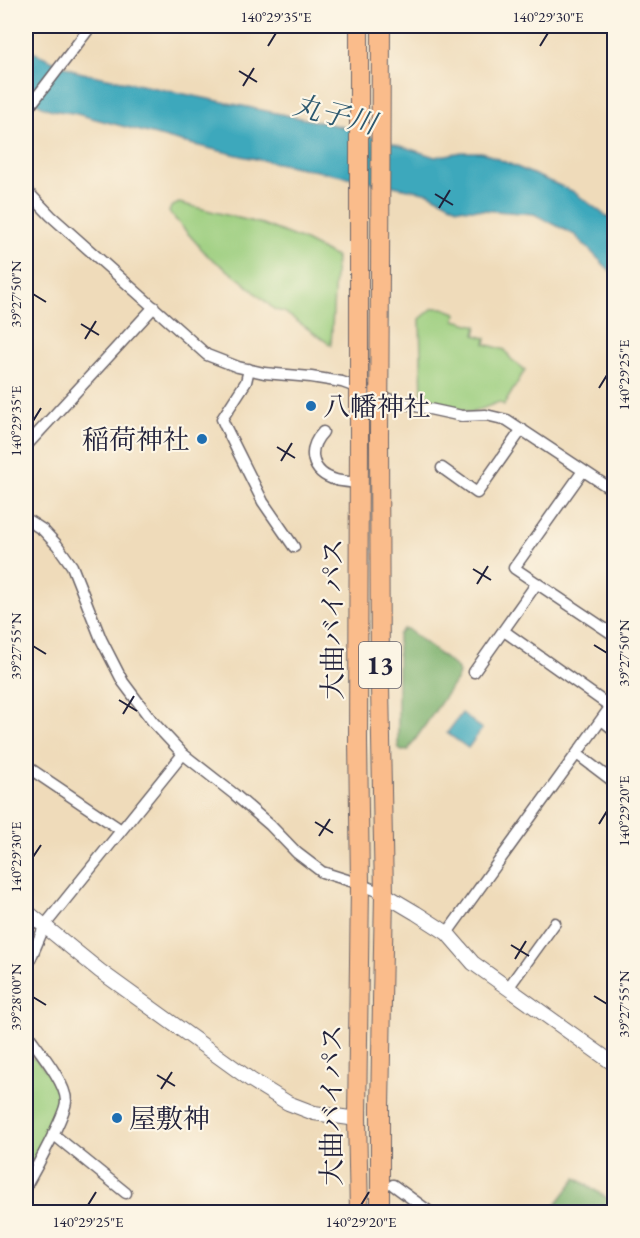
<svg xmlns="http://www.w3.org/2000/svg" width="640" height="1238" font-family="'EB Garamond','Noto Serif JP',serif">
<style>
.green{fill:#9bce7e;stroke:#5e785c;stroke-width:1.5}
.forest{fill:#7cb16d;stroke:#4f6a54;stroke-width:1.5}
.water{fill:#3ca8bc;stroke:#2f657c;stroke-width:1.5}
.lines{fill:none;stroke-linecap:round;stroke-linejoin:round}
.minor-casing{stroke:#6a6367;stroke-width:13}
.tertiary-casing{stroke:#6a6367;stroke-width:16}
.trunk-casing{stroke:#6a6367;stroke-width:20}
.minor{stroke:#fff;stroke-width:10}
.tertiary{stroke:#fff;stroke-width:14}
.trunk{stroke:#fabc8b;stroke-width:18}
.trunk-bridge-casing{stroke:#6a6367;stroke-width:20;stroke-linecap:butt}
.trunk-bridge{stroke:#fabc8b;stroke-width:18}
.ticks{fill:none;stroke:#22223b;stroke-width:2}
.poi-dot{fill:#1f6fb2;stroke:#fcf5e5;stroke-width:2}
.labels{text-anchor:middle;dominant-baseline:central;stroke-width:4.5;stroke-linejoin:round;paint-order:stroke}
.shield{fill:#fcf5e5;stroke:#63616e;stroke-width:1.5}
.shield-label{font-size:26px;font-weight:bold;fill:#22223b}
.poi-label{font-size:27px;fill:#22223b;stroke:#fcf5e5;text-anchor:start}
.street-label{font-size:27px;fill:#22223b;stroke:#fcf5e5}
.water-label{font-size:28px;font-style:italic;fill:#2c586f;stroke:#fcf5e5}
.neatline{fill:none;stroke:#22223b;stroke-width:2}
.ticks-label{font-size:15px;text-anchor:middle;fill:#22223b}
</style>
<rect width="100%" height="100%" fill="#fcf5e5"/>
<filter id="ink" filterUnits="userSpaceOnUse"><feTurbulence type="fractalNoise" baseFrequency=".0167" numOctaves="2"/><feDisplacementMap in="SourceGraphic" scale="12" xChannelSelector="R" yChannelSelector="G"/><feConvolveMatrix kernelMatrix="1 2 1 2 8 2 1 2 1" color-interpolation-filters="sRGB"/></filter>
<filter id="wash" filterUnits="userSpaceOnUse"><feTurbulence type="fractalNoise" baseFrequency=".008" numOctaves="4" result="noise"/><feDisplacementMap in="SourceGraphic" scale="24" xChannelSelector="R" yChannelSelector="G"/><feGaussianBlur stdDeviation="1.35" result="paint"/><feColorMatrix in="noise" values="0 0 0 0 0 0 0 0 0 0 0 0 0 0 0 0 0 1.4 0 .05"/><feComposite in="paint" operator="in"/></filter>
<g filter="url(#wash)">
<rect width="100%" height="100%" fill="#efdbba"/>
<path class="green" d="M 179,203 L 262,224 L 303,240 L 336,257 L 331,345 L 284,312 L 275,310 L 242,281 L 207,255 L 169,212 L 171,207 Z
M 433,308 L 443,308 L 456,313 L 455,320 L 477,326 L 475,335 L 486,338 L 485,344 L 505,350 L 511,359 L 525,370 L 504,405 L 499,402 L 471,413 L 422,399 L 420,319 Z
M 30,1058 L 35,1058 C 44,1069 58,1082 61,1097 C 65,1110 40,1149 33,1162 L 29,1166 L 26,1166 L 26,1063 Z"/>
<path class="forest" d="M 403,629 L 407,629 L 457,668 L 459,673 L 457,679 L 408,750 L 402,751 L 399,749 L 398,743 L 398,635 Z
M 576,1178 L 613,1202 L 614,1201 L 614,1212 L 550,1212 Z"/>
<path class="water" d="M 26,49 L 78,72 L 339,126 L 435,157 L 462,152 L 482,152 L 572,191 L 609,218 L 614,223 L 614,275 L 575,235 L 534,214 L 457,208 L 429,193 L 246,157 L 182,142 L 73,113 C 51,111 44,109 26,96 Z
M 462,713 L 482,729 L 468,748 L 447,733 Z"/>
</g>
<g filter="url(#ink)">
<g class="lines">
<defs>
<path id="minor" d="M 26,111 L 91,26
M 26,190 L 51,216 L 207,355 L 238,367 L 264,373 L 311,377 L 342,382 L 397,402 L 462,416 L 486,415 L 507,420 L 614,491
M 249,369 L 246,382 L 222,419 L 225,426 L 263,502 L 294,547
M 323,432 C 306,450 311,473 336,480 C 343,482 352,482 359,483
M 26,446 L 154,307
M 442,468 L 477,493 L 522,429
M 583,471 L 514,568 L 614,635
M 26,519 L 43,530 L 57,545 L 72,566 L 101,639 L 123,682 L 153,722 L 183,754 L 234,794 L 270,825 L 297,853 L 322,872 L 360,884 L 384,894
M 504,631 L 611,707
M 474,672 L 537,583
M 602,720 L 614,730
M 577,754 L 614,782
M 26,766 L 121,830
M 447,933 L 614,702
M 26,969 L 45,925 L 183,754
M 508,988 L 555,923
M 26,1032 C 37,1048 66,1082 66,1101 C 66,1114 34,1172 26,1186
M 53,1134 L 126,1193
M 393,1185 L 430,1212"/>
<path id="tertiary" d="M 384,894 L 416,913 L 447,933 L 473,963 L 614,1064
M 26,911 L 100,971 L 251,1080 L 288,1103 L 314,1113 L 357,1119"/>
<path id="trunk" d="M 359,261 L 359,26
M 380,270 L 381,26
M 379,436 L 380,686 L 384,894 L 380,1108 L 380,1212
M 359,1212 L 357,1119 L 360,884 L 358,742 L 359,434"/>
</defs>
<use href="#minor" class="minor-casing"/>
<use href="#tertiary" class="tertiary-casing"/>
<use href="#trunk" class="trunk-casing"/>
<use href="#minor" class="minor"/>
<use href="#tertiary" class="tertiary"/>
<use href="#trunk" class="trunk"/>
<defs>
<path id="trunk-bridge" d="M 359,434 L 359,261
M 379,436 L 380,270"/>
</defs>
<use href="#trunk-bridge" class="trunk-bridge-casing"/>
<use href="#trunk-bridge" class="trunk-bridge"/>
</g>
</g>
<path class="ticks" d="M 268,46 L 276,33M 540,46 L 548,33M 239,71 L 257,82M 243,86 L 254,68M 435,194 L 453,205M 439,208 L 450,190M 33,294 L 46,302M 81,324 L 99,335M 85,339 L 96,321M 599,388 L 607,375M 33,421 L 41,408M 277,447 L 295,458M 281,461 L 292,443M 473,569 L 491,580M 477,584 L 488,566M 594,645 L 607,653M 33,646 L 46,654M 119,700 L 137,711M 123,714 L 134,696M 315,822 L 333,833M 599,824 L 607,811M 319,836 L 330,819M 33,857 L 41,845M 511,945 L 529,956M 515,959 L 526,941M 594,996 L 607,1004M 33,997 L 46,1005M 157,1075 L 175,1086M 161,1089 L 172,1072M 88,1205 L 96,1192M 361,1205 L 369,1192"/>
<g class="poi-dot">
<circle cx="311" cy="406" r="6"/>
<circle cx="202" cy="439" r="6"/>
<circle cx="117" cy="1118" r="6"/>
</g>
<g class="labels">
<rect class="shield" x="359" y="642" width="42" height="46" rx="4.5"/>
<g class="shield-label">
<text x="380" y="665">13</text>
</g>
<g class="poi-label">
<text x="323" y="406">八幡神社</text>
<text x="190" y="439" text-anchor="end">稲荷神社</text>
<text x="129" y="1118">屋敷神</text>
</g>
<g class="street-label">
<text transform="translate(332 619) rotate(-90)">大曲バイパス</text>
<text transform="translate(331 1105) rotate(-90)">大曲バイパス</text>
</g>
<g class="water-label">
<text transform="translate(335 114) rotate(14)">丸子川</text>
</g>
</g>
<rect width="640" height="1238" fill="none" stroke="#fcf5e5" stroke-width="66"/>
<rect x="33" y="33" width="574" height="1172" class="neatline"/>
<g class="ticks-label">
<text x="276" y="22">140°29'35"E</text>
<text x="548" y="22">140°29'30"E</text>
<text transform="translate(16 294) rotate(-90)" y="5">39°27'50"N</text>
<text transform="translate(624 375) rotate(-90)" y="5">140°29'25"E</text>
<text transform="translate(16 421) rotate(-90)" y="5">140°29'35"E</text>
<text transform="translate(16 646) rotate(-90)" y="5">39°27'55"N</text>
<text transform="translate(624 653) rotate(-90)" y="5">39°27'50"N</text>
<text transform="translate(624 811) rotate(-90)" y="5">140°29'20"E</text>
<text transform="translate(16 857) rotate(-90)" y="5">140°29'30"E</text>
<text transform="translate(16 997) rotate(-90)" y="5">39°28'00"N</text>
<text transform="translate(624 1004) rotate(-90)" y="5">39°27'55"N</text>
<text x="88" y="1227">140°29'25"E</text>
<text x="361" y="1227">140°29'20"E</text>
</g>
</svg>
